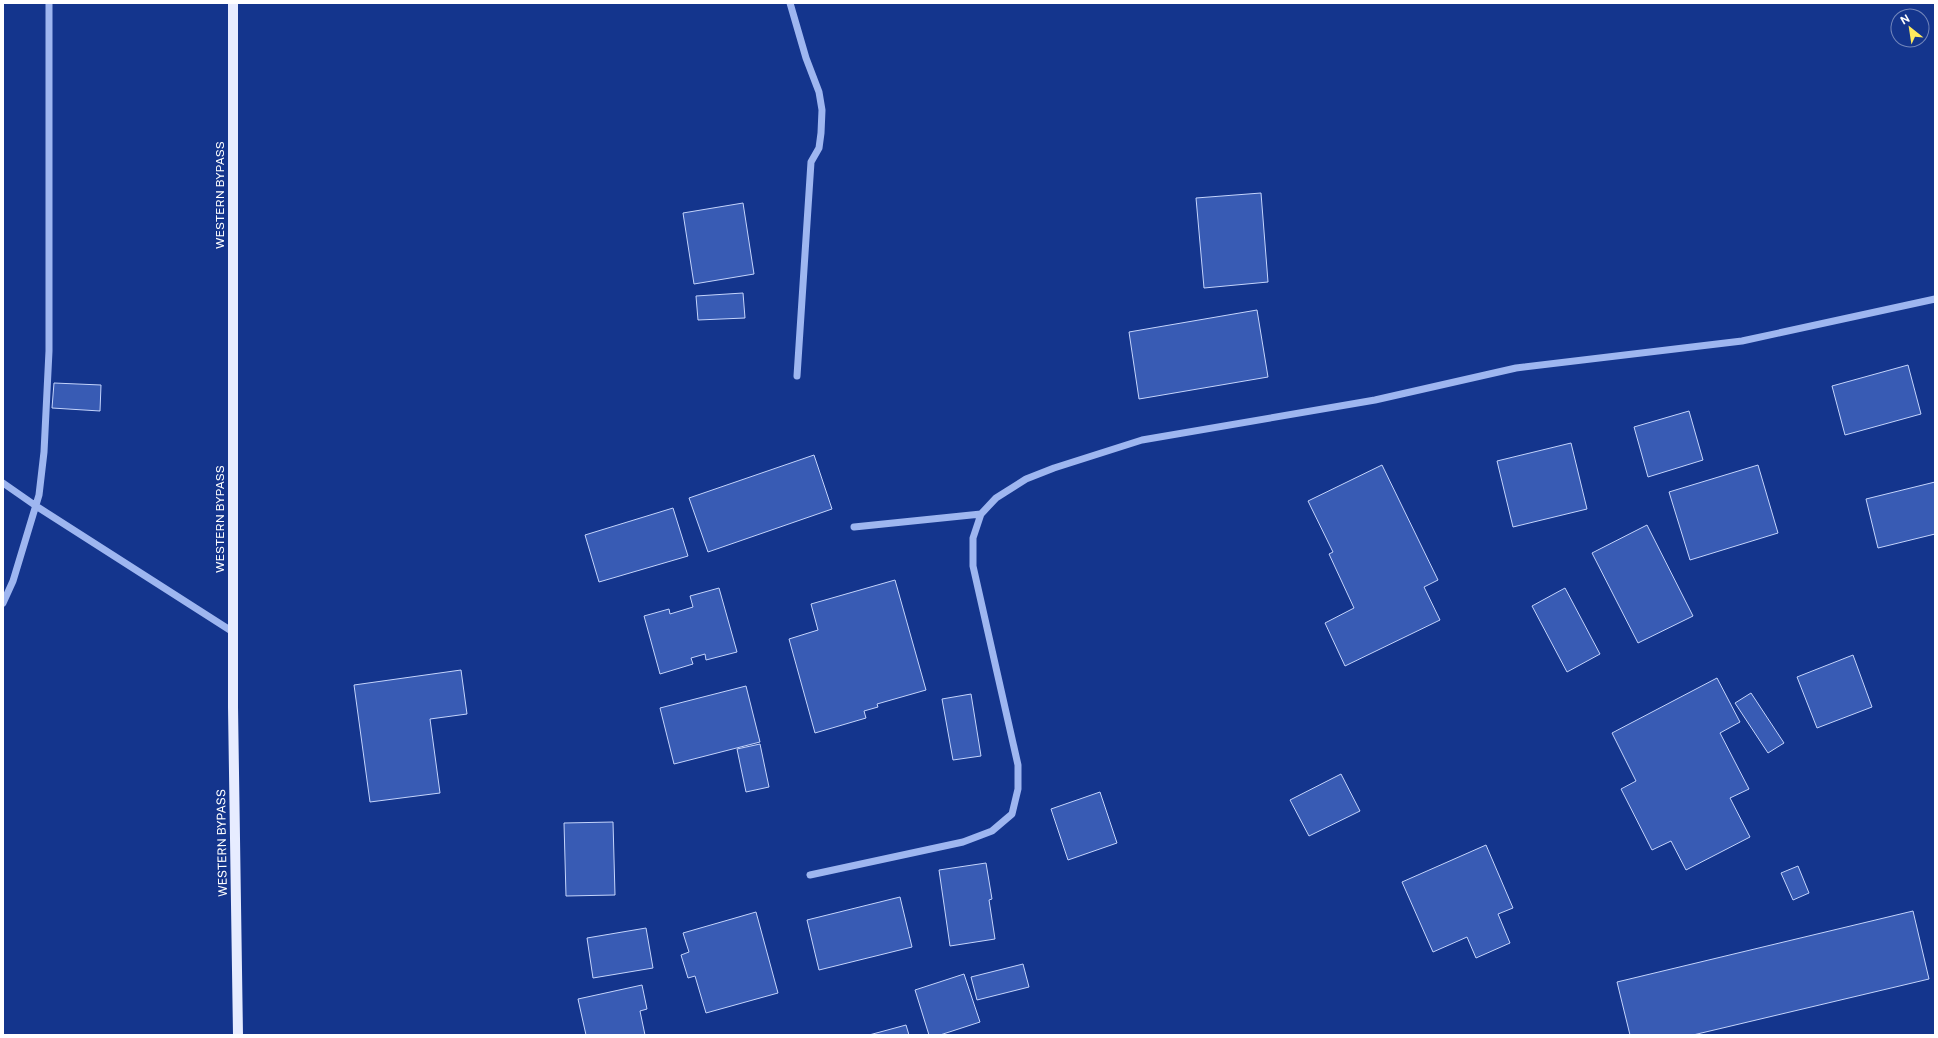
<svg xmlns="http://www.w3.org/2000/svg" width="1938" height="1038" font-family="'Public Sans',sans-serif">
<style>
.building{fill:#385bb4;stroke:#c4d4fc}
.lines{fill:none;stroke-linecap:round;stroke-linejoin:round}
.minor{stroke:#9eb6f0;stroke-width:7}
.major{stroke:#e7ecff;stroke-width:10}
.labels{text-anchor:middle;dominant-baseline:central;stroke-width:3;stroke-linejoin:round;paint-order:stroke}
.street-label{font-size:12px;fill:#fff;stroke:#14358d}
</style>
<rect width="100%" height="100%" fill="#14358d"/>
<path class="building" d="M 1261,193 L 1268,282 L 1204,288 L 1196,198 Z
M 743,203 L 754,274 L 694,284 L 683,213 Z
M 743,293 L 745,318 L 698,320 L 696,296 Z
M 1257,310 L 1268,377 L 1139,399 L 1129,332 Z
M 1908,365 L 1921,414 L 1845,435 L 1832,386 Z
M 54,383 L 101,385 L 100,411 L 52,408 Z
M 1689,411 L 1703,460 L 1648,477 L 1634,427 Z
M 1571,443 L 1587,509 L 1513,527 L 1497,461 Z
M 814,455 L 832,509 L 708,552 L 689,498 Z
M 1382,465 L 1438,580 L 1424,587 L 1440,620 L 1345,666 L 1325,623 L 1354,608 L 1329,554 L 1333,552 L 1308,501 Z
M 1758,465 L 1778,533 L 1690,560 L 1669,492 Z
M 1935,482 L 1935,534 L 1878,548 L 1866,499 Z
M 673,508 L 688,556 L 599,582 L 585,535 Z
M 1647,525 L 1693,616 L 1638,643 L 1592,553 Z
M 895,580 L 926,690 L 877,704 L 878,707 L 864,711 L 866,718 L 815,733 L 789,639 L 818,630 L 811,604 Z
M 719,588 L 737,652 L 706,660 L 705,654 L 691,658 L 693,664 L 660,674 L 644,616 L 669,609 L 670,614 L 693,607 L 690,596 Z
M 1565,588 L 1600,654 L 1567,672 L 1532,606 Z
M 1853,655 L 1872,707 L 1817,728 L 1797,677 Z
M 461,670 L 467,714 L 430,719 L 440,793 L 370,802 L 354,685 Z
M 1717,678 L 1740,722 L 1720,733 L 1749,789 L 1730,798 L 1750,837 L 1686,870 L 1671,841 L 1652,850 L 1621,789 L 1636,781 L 1612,733 Z
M 746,686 L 760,742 L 674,764 L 660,708 Z
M 1751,693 L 1784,743 L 1768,753 L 1735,703 Z
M 971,694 L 981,756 L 953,760 L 942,699 Z
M 760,744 L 769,787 L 746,792 L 737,749 Z
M 1341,774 L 1360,811 L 1309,836 L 1290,800 Z
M 1100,792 L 1117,843 L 1068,860 L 1051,809 Z
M 613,822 L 615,895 L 566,896 L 564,823 Z
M 1486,845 L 1513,908 L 1498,914 L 1510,943 L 1476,958 L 1467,937 L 1433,952 L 1402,882 Z
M 986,863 L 992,899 L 989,900 L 995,939 L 950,946 L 939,870 Z
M 1798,866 L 1809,893 L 1793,900 L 1781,873 Z
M 900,897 L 912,947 L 819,970 L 807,920 Z
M 1913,911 L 1929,979 L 1693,1035 L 1630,1035 L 1617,982 Z
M 756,912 L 778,993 L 706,1013 L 695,976 L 688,978 L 681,955 L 689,952 L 683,933 Z
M 646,928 L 653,968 L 593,978 L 587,938 Z
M 1023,964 L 1029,987 L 977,1000 L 971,977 Z
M 964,974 L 980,1022 L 940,1035 L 929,1035 L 915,990 Z
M 642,985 L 647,1009 L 640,1011 L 645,1035 L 586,1035 L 578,999 Z
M 906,1025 L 909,1035 L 869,1035 Z"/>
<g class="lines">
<path class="minor" d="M 790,3 L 806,58 L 819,92 L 822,110 L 821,133 L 819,148 L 811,162 L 797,376
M 3,483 L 36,506 L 233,632
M 854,527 L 981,514
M 3,603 L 13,581 L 39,495 L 44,452 L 49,351 L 49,3
M 810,875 L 963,842 L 992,831 L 1012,814 L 1018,789 L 1018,765 L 973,566 L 973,538 L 981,514 L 996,498 L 1026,479 L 1054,468 L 1142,440 L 1375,400 L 1516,368 L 1742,341 L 1935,299"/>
<path class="major" d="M 233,3 L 233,707 L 238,1035"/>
</g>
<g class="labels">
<g class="street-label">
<text transform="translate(220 195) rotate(-90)">WESTERN BYPASS</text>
<text transform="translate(220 519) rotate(-90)">WESTERN BYPASS</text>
<text transform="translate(222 843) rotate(-91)">WESTERN BYPASS</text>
</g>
</g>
<rect width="1938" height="1038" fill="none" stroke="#ffffff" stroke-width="8"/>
<g transform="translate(1910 28) rotate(330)"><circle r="19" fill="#14358d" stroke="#7286bb"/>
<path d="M0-3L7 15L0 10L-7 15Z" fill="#ffea5d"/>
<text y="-6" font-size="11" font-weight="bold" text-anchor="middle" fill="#ffffff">N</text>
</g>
</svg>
